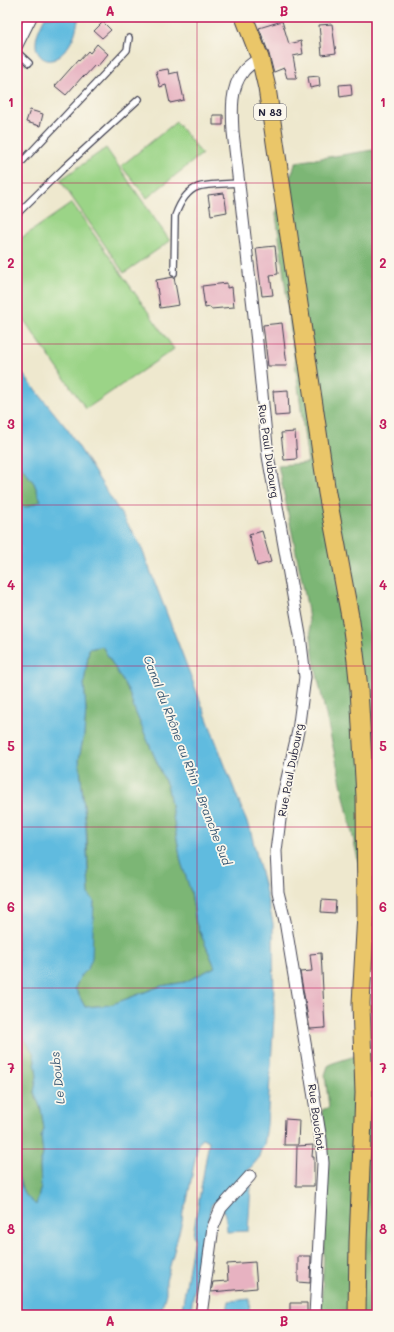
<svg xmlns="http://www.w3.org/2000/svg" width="394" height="1332" font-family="Mali,sans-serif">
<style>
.green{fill:#9bd487;stroke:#5e7b61}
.forest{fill:#7cb674;stroke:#4f6c58}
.water{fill:#61bbdf;stroke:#426e8d;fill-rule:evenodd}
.building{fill:#e7b2c1}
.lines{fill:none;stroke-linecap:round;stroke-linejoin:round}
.service-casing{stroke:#414051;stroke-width:8}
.minor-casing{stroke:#414051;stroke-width:13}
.primary-casing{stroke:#414051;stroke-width:19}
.service{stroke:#fff;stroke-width:5.5}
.minor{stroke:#fff;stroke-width:11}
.primary{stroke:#eac669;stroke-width:17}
.grid{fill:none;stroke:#c2185b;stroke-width:1;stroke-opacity:0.55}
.labels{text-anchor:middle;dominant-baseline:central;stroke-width:3.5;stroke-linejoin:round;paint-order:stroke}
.shield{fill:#fbf7ec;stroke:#636270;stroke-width:1}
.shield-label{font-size:10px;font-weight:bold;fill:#22223b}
.street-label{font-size:11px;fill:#22223b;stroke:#fbf7ec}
.water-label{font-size:12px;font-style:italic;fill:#385874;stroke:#fbf7ec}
.neatline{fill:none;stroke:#c2185b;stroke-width:1.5}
.grid-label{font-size:13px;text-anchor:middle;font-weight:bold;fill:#c2185b}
</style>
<rect width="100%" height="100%" fill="#fbf7ec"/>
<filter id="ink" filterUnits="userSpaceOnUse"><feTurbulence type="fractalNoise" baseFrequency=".025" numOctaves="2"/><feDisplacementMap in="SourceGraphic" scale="8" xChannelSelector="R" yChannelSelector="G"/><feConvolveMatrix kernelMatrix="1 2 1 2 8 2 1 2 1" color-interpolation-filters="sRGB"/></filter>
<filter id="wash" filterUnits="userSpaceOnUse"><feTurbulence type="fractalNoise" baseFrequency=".012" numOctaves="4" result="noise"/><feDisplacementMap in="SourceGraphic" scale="16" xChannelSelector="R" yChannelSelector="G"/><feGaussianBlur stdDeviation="0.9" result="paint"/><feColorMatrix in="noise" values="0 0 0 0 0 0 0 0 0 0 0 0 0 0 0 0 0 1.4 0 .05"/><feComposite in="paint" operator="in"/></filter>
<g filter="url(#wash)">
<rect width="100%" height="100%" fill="#eee8ce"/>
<path class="green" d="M 176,122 L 202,154 L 147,198 L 121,166 Z
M 106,148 L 170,241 L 124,273 L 60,180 Z
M 72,203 L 174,349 L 86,409 L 17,310 L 17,241 Z"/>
<path class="forest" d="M 373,150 L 377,155 L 377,1315 L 321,1315 L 328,1163 L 327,1141 L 322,1110 L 329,1107 L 325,1075 L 328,1066 L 333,1063 L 371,1051 L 376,941 L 314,661 L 307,605 L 278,465 L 308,463 L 276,214 L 296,162 Z
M 17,461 L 34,483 L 41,501 L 27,507 L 17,506 Z
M 102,646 L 128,690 L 135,711 L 168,788 L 181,862 L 191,892 L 196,923 L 215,967 L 185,982 L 161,986 L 110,1005 L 85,1007 L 75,988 L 81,975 L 88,968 L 94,902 L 89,895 L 87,833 L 79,759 L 84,734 L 86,710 L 84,683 L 89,649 Z
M 17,1026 L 34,1054 L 37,1076 L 34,1092 L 41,1109 L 44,1129 L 41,1137 L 43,1154 L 40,1166 L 41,1187 L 36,1206 L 24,1194 L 18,1176 L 17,1165 Z"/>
<path class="water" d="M 45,17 L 79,17 C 77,24 76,32 73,38 C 70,45 64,53 58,57 C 47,66 35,55 36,43 C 36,34 41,25 45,17 Z
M 17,367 L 68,430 L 140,544 L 251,833 L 263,880 L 273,923 L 274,1017 L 267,1125 L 264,1146 L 261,1150 L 258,1159 L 246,1173 L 251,1187 L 248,1231 L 227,1232 C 226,1220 226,1209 216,1201 L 211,1205 L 206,1236 L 203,1238 L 190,1315 L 181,1315 L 194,1237 L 193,1235 L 209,1141 L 202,1138 L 198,1144 L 187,1201 L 183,1211 L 182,1221 L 166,1281 L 166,1293 L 160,1315 L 17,1315 L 17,1165 L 18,1176 L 24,1194 L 36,1205 L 41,1187 L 40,1165 L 43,1154 L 41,1137 L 44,1129 L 41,1109 L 34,1092 L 37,1076 L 34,1054 L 17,1026 L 17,506 L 27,507 L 41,501 L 34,483 L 17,461 ZM 102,646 L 128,690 L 135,711 L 168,788 L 181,862 L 191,892 L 196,923 L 215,967 L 185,982 L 161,986 L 110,1005 L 85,1007 L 75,988 L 81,975 L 88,968 L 92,958 L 94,901 L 89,895 L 86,828 L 79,759 L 84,734 L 86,710 L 84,683 L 89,649 Z
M 250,1299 L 249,1315 L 226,1315 L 229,1301 Z"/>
<g id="blocks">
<path class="building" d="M 282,21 L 289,44 L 301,41 L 303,54 L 293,56 L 297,78 L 287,78 L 284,68 L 274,72 L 273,70 L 269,54 L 259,28 Z
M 103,22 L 111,30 L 102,38 L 94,31 Z
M 332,24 L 336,53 L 322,55 L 319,25 Z
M 97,44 L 108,54 L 97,67 L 95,65 L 84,77 L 83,76 L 66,95 L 55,86 L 78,60 L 79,61 L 88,51 L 90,53 Z
M 168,69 L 169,74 L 178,72 L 184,100 L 170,103 L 166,85 L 160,87 L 156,71 Z
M 319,76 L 320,86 L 310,88 L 308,77 Z
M 351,84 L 352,95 L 340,97 L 339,85 Z
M 30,110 L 43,114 L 40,126 L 26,122 Z
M 213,115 L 223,115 L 223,125 L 213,125 Z
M 224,193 L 227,212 L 211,215 L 208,195 Z
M 275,246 L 278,274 L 270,275 L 273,295 L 262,296 L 256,248 Z
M 174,277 L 179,305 L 160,308 L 156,280 Z
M 227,283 L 227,288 L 232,287 L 234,307 L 211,309 L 210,307 L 205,308 L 202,286 Z
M 282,323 L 287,366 L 268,366 L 263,325 Z
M 288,390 L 289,415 L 275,416 L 273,391 Z
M 295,432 L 297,459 L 284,460 L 281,433 Z
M 262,531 L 271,562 L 257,566 L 249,535 Z
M 322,900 L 336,901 L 335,913 L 321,912 Z
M 321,953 L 325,1028 L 310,1029 L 300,972 L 312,971 L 310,954 Z
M 285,1119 L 299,1120 L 298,1145 L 284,1145 Z
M 313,1145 L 312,1157 L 314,1157 L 314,1186 L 296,1186 L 297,1146 Z
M 298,1256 L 311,1256 L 310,1283 L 298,1282 Z
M 255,1262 L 257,1288 L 211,1292 L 213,1282 L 228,1281 L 227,1264 Z
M 290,1303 L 307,1303 L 307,1315 L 290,1315 Z"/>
</g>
</g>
<g filter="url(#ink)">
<use href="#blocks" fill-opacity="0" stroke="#414051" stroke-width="1"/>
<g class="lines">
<defs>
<path id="service" d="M 17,52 L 29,63
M 17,167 L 127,50 L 129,38
M 17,214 L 64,168 L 139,99
M 174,273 L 175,216 C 179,205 186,191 198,187 C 206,184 228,184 238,183"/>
<path id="minor" d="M 17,45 L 31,17
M 260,58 C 254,62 247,66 243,72 C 230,88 232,113 233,132 L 257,342 L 268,456 L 300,635 L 305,677 L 298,731 L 283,796 L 276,851 L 278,892 L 285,921 L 321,1140 L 323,1163 L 315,1315
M 201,1315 L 213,1227 L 221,1208 L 250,1176"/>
<path id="primary" d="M 244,17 L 260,58 L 267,88 L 327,493 L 351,622 L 356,661 L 359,689 L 365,797 L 366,914 L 361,1003 L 364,1093 L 358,1242 L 357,1315"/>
</defs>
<use href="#service" class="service-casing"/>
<use href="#minor" class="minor-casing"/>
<use href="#primary" class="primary-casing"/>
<use href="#service" class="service"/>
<use href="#minor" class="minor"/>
<use href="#primary" class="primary"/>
</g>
</g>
<path class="grid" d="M 197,17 L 197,1315M 17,183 L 377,183M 17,344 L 377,344M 17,505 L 377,505M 17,666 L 377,666M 17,827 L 377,827M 17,988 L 377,988M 17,1149 L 377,1149"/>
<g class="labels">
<rect class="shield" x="254" y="104" width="32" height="16" rx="3"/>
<g class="shield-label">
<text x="270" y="112">N 83</text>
</g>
<g class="street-label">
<text transform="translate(269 451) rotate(82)">Rue Paul Dubourg</text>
<text transform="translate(290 770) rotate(-79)">Rue Paul Dubourg</text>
<text transform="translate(317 1117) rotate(82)">Rue Bouchot</text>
</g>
<g class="water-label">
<text transform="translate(188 760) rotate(69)">Canal du Rhône au Rhin - Branche Sud</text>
<text transform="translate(57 1078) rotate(-96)">Le Doubs</text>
</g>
</g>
<rect width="394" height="1332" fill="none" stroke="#fbf7ec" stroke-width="44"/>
<rect x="22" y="22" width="350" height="1288" class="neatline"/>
<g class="grid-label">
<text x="110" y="16">A</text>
<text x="284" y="16">B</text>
<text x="11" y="107">1</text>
<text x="383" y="107">1</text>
<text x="11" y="268">2</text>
<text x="383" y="268">2</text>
<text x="11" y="429">3</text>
<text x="383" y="429">3</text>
<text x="11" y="590">4</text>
<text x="383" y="590">4</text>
<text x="11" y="751">5</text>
<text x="383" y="751">5</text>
<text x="11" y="912">6</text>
<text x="383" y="912">6</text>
<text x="11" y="1073">7</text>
<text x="383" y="1073">7</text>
<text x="11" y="1234">8</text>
<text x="383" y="1234">8</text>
<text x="110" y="1326">A</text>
<text x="284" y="1326">B</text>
</g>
</svg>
